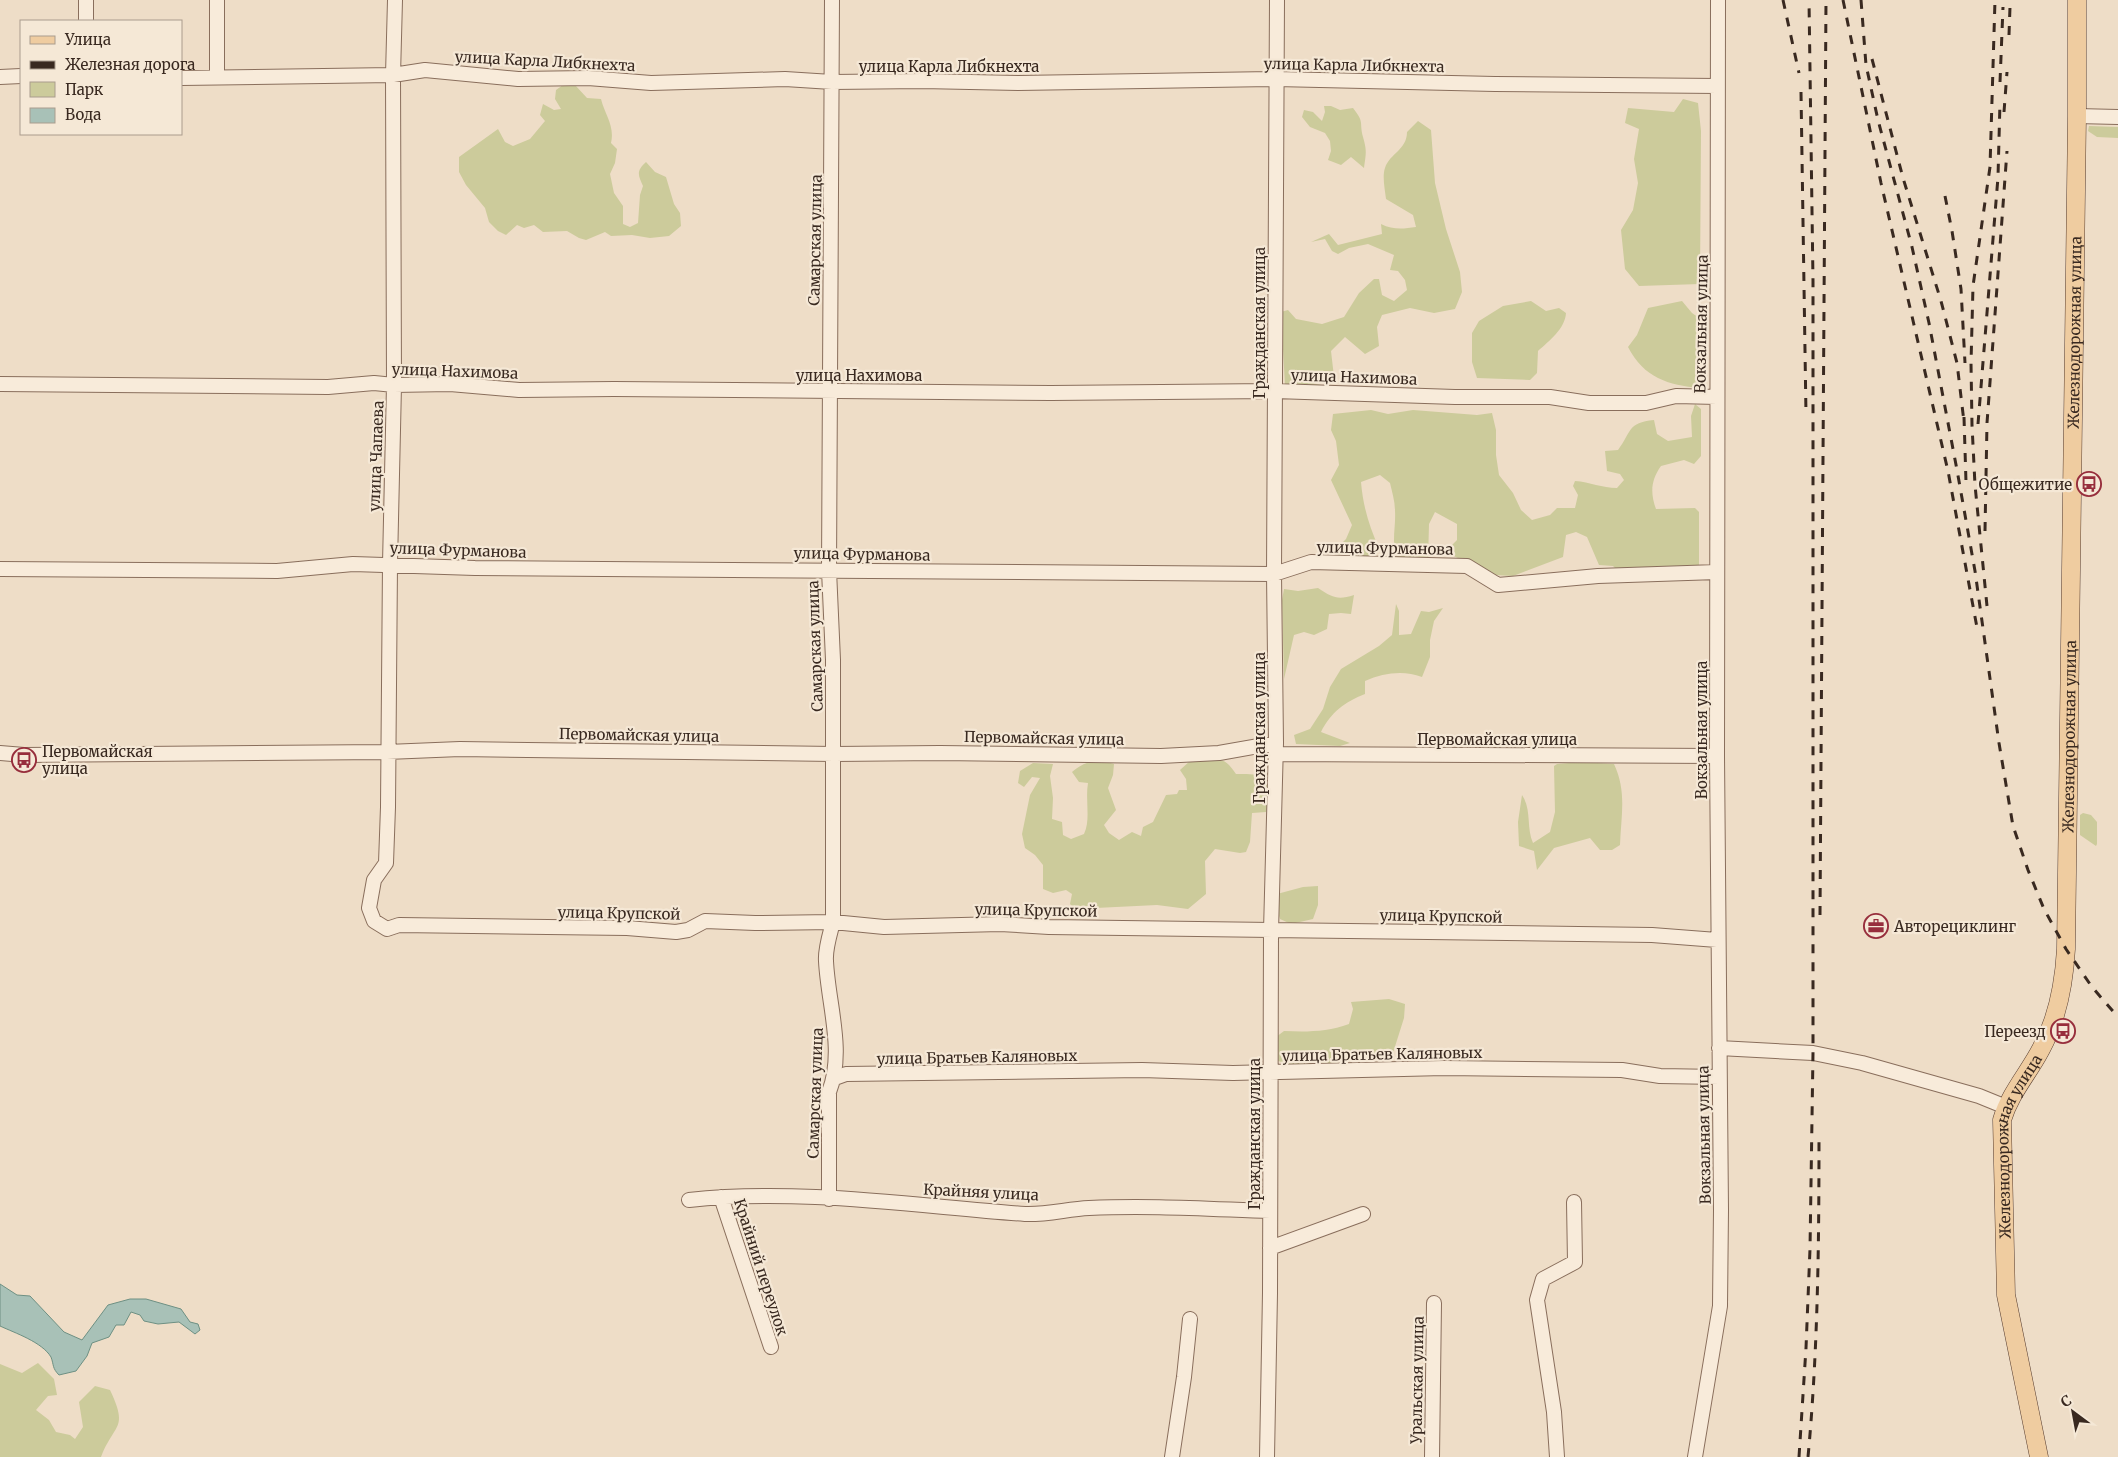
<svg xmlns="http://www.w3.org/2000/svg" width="2118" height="1457" font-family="Merriweather,serif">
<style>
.green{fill:#cccb9b}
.water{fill:#a8c1b7;stroke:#6e9083}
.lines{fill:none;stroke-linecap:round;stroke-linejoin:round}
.minor-casing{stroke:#896e5c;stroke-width:16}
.major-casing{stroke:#573d30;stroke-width:19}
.minor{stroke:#f8ebda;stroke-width:14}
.major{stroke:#efcca0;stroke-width:18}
.rail{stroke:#392920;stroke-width:3;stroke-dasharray:9 9;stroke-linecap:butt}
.labels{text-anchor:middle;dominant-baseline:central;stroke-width:4.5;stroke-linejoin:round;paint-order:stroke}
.street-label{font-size:15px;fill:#392920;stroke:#f5e8d6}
.poi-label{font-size:15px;fill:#392920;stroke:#f5e8d6;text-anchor:end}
</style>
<rect width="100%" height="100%" fill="#eeddc7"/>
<path class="green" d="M 563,85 L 575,85 L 587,98 L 601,99 C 605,115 615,126 611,143 L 617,149 L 615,163 L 610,174 L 614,193 L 623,206 L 623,224 L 630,227 L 638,223 L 640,195 L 643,186 C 638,175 636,171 646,162 L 655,172 L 666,177 L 674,204 L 680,213 L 681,226 L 669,236 L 650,238 L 632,235 L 611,236 L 605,232 L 586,240 L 579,238 L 567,231 L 543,232 L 534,225 L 524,228 L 517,225 L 506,235 L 498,231 L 489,222 L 485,208 L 466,185 L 459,172 L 459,157 L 498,129 L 505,142 L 513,146 L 530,139 L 545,121 L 540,115 L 543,104 L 554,110 L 561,109 L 555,99 L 556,90 Z
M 1683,99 L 1698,103 L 1701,131 L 1700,284 L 1639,286 L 1625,269 L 1621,230 L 1633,210 L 1638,183 L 1634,159 L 1639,129 L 1625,123 L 1628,108 L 1674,112 Z
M 1324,106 L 1331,106 L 1340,110 L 1353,108 C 1365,123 1359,122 1363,137 C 1367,151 1366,153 1364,168 L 1351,157 L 1341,165 L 1328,160 L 1331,151 L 1330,141 L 1325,133 L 1310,127 L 1302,117 L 1304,110 L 1313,112 L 1322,121 L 1325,112 Z
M 1418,121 L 1431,130 L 1435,183 L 1446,229 L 1460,272 L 1462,292 L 1455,309 L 1434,313 L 1410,308 L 1382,315 L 1377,327 L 1379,346 L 1365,354 L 1345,337 L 1331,351 L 1334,377 L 1320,379 L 1297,376 L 1298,380 L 1321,385 L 1285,386 L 1281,312 L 1288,310 L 1296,319 L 1322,324 L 1344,317 L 1359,293 L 1374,279 L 1379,279 L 1382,295 L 1394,301 L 1407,290 L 1405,280 L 1398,271 L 1390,270 L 1394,255 L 1368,244 L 1349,248 L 1338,254 L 1332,251 L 1325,239 L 1311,242 L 1329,234 L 1338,245 L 1382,234 L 1381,224 C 1393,230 1403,229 1416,227 L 1413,215 L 1386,199 C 1385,190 1382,176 1385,168 C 1390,153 1407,150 1407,132 Z
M 2089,126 L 2118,127 L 2118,138 L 2097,137 L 2088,131 Z
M 1531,301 L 1546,311 L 1559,308 L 1566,313 C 1565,329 1549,341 1538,351 L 1537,373 L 1530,380 L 1477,378 L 1472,362 L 1472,333 L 1479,321 L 1503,306 Z
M 1682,301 L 1692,313 L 1702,320 L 1700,388 C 1668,385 1644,378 1628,347 L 1637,335 L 1648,308 Z
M 1695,404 L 1701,409 L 1701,456 L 1694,464 L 1684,460 L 1661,466 C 1651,480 1650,493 1656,509 L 1695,508 L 1699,512 L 1699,567 L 1619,572 L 1613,566 L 1599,565 L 1587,537 L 1576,532 L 1566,535 L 1563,557 L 1513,576 L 1494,575 L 1445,552 L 1457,540 L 1457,524 L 1435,512 L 1429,524 L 1428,561 L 1397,558 C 1391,543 1396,527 1395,511 C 1395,501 1392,492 1390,483 L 1380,475 L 1361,482 C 1363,506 1369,526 1379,548 L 1375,559 L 1339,557 L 1335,550 L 1346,539 L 1352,525 L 1331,480 L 1339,465 L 1336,441 L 1331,430 L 1333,414 L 1371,410 L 1388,414 L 1413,410 L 1477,415 L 1492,413 L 1496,430 L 1496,455 L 1499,475 L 1513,493 L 1521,510 L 1532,520 L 1550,515 L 1557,508 L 1575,508 L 1578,495 L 1573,486 L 1575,481 C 1590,482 1602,488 1617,488 L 1624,480 L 1620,474 L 1607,471 L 1605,451 L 1618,450 C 1632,431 1627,423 1654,420 L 1657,434 L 1668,441 L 1692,437 L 1691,416 Z
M 1318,588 C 1333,598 1338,600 1354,595 L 1351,614 L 1341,613 L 1329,614 L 1327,629 L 1314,635 L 1304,632 L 1294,635 L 1284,679 L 1282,600 L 1284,589 L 1298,591 Z
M 1396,604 L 1399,611 L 1399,635 L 1411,634 L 1421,611 L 1429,612 L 1443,608 L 1434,621 L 1430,640 L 1430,657 L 1422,677 C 1403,670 1384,673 1365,681 L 1365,694 C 1345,702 1331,712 1321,732 L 1350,743 L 1340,746 L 1296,744 L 1294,735 L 1310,729 L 1323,709 L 1330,687 L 1341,669 L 1379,646 L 1392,635 Z
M 1203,759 C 1222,759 1225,758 1236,774 C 1249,774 1259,773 1269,782 L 1271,799 L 1266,812 L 1252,813 L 1250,842 L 1246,852 L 1240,853 L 1215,849 L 1205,861 L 1206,894 L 1188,909 L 1157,905 L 1075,909 L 1070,904 L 1072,894 L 1066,890 L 1053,893 L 1043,889 L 1043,865 L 1035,855 L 1025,848 L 1022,834 L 1030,795 L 1040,778 L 1032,777 L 1024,787 L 1018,783 L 1020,771 L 1033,763 L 1053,764 L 1050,776 L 1053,798 L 1052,819 L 1062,822 L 1063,835 L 1071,839 L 1084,834 C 1091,820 1085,800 1088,783 L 1079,782 L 1072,772 C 1087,760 1095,759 1114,764 L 1113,775 L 1108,788 L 1116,810 L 1104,825 L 1109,833 L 1119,840 L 1132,832 L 1141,836 L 1143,827 L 1153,822 L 1166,795 L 1177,794 L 1179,790 L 1187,790 L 1186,779 L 1180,770 L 1190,761 Z
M 1581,762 L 1614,764 C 1627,792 1621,815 1620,845 L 1612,850 L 1600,850 L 1590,838 L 1554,848 L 1537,870 L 1534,851 L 1519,846 L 1518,822 L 1522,795 C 1532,810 1526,827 1533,843 L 1550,832 L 1555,812 L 1554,766 L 1557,764 Z
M 2083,813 L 2091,815 L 2097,822 L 2097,844 L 2096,846 L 2080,835 L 2080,815 Z
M 1318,886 L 1318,905 L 1313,919 L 1291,924 L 1280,919 L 1276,906 L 1277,894 L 1303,887 Z
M 1389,999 L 1405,1004 L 1404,1018 L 1392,1056 L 1301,1067 L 1278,1061 L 1276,1037 L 1284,1031 C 1307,1032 1327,1032 1349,1024 L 1353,1009 L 1351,1002 Z
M 38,1363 L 54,1379 L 57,1395 L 48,1396 L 36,1410 L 49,1420 L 56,1432 L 70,1435 L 75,1439 L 83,1427 L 79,1402 L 95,1386 L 110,1390 C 129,1430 114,1423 101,1457 L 0,1457 L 0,1364 L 22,1373 Z"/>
<path class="water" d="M 0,1284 L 17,1295 L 30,1296 L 64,1332 L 82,1340 L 108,1305 L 130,1299 L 146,1299 L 181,1309 L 190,1322 L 198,1324 L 200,1330 L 195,1334 L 179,1322 L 158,1324 L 144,1321 L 140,1315 L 131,1312 L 124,1325 L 116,1325 L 109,1337 L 92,1343 L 87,1356 L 76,1371 L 59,1375 C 52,1368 54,1365 51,1357 C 42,1342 15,1333 0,1326 Z"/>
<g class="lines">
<defs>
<path id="minor" d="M 395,0 L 393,75 L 394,385 L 390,564 L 388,807 L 386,863 L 374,880 L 369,908 L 374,921 L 387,929 L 399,925 L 627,928 L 676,932 L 688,930 L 705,921 L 755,923 L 833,922 L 884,927 L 1000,924 L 1049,927 L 1652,935 L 1717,940
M 86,21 L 86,0
M 0,77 L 21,76
M 217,77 L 217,0
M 181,78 L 393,75 L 425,70 L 518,79 L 588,78 L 651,83 L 785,79 L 832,82 L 922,81 L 1018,83 L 1276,79 L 1495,84 L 1718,86
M 2077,116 L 2118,117
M 0,384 L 328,387 L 374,383 L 394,385 L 450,384 L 519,390 L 614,389 L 1051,393 L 1275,391 L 1455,397 L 1550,397 L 1589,403 L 1646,403 L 1676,396 L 1717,397
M 0,569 L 277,571 L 353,564 L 475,568 L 1274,574 L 1311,562 L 1467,566 L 1498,585 L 1598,576 L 1717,572
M 0,753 L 24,755 L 387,752 L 460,749 L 834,754 L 940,753 L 1161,756 L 1219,753 L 1276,743
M 1276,754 L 1717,756
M 1719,1048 L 1813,1053 L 1862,1063 L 1979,1096 L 2006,1107
M 835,1078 L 846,1074 L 1142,1070 L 1233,1073 L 1444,1068 L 1622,1070 L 1660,1076 L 1719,1077
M 721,1197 L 771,1347
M 829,1199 L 829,1092 C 845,1051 828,1004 826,961 C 825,949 830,934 833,922 L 833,660 L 829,570 L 832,0
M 689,1200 C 799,1188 915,1206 1025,1214 C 1046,1215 1068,1209 1089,1208 C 1149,1205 1210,1209 1270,1211
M 1270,1248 L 1363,1214
M 1172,1457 L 1184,1377 L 1190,1319
M 1267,1457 L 1270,1293 L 1271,931 L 1276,743 L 1274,574 L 1277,0
M 1432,1457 L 1434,1303
M 1557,1457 L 1554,1412 L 1537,1300 L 1543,1279 L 1575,1262 L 1574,1202
M 1695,1457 L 1720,1306 L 1721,1210 L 1717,756 L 1718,0"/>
<g id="major">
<path id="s1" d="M 2039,1457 L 2006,1295 L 2002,1120 C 2010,1093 2028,1074 2041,1049 C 2058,1018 2064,984 2066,949 L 2077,116 L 2077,0"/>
</g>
</defs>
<use href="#minor" class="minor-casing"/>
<use href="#major" class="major-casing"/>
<use href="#minor" class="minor"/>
<use href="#major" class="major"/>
<path class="rail" d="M 1783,0 L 1799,73
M 1843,0 L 1881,183 L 1948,471 L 1978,633
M 1861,0 L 1866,65 L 1878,120 L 1912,247 L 1929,323 L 1957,470 L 1975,571 L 1999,743 L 2013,826 L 2028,870 L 2044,909 L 2066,949 L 2092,987 L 2118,1017
M 2009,35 L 2010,7
M 1872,59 L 1903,178 L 1941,301 L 1957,363 L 1964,422
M 2000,82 L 2003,7
M 1801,92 L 1806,415
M 2004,112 L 2007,72
M 1945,196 L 1952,231 L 1961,289 L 1965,363
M 1964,417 L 1966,482
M 1978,424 L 1998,177 L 2000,102
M 1985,531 L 1987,423 L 2007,151
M 1987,606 L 1975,485 L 1972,425 L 1971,363 L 1973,286 L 1990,167 L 1995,0
M 1820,915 L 1826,0
M 1799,1457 L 1806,1348 L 1810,1249 L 1813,1053 L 1813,281 L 1809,0
M 1808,1457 C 1818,1350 1819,1242 1819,1135"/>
</g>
<defs>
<symbol id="bus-ring" viewBox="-11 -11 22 22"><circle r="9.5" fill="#f5e8d6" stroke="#972e3c" stroke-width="1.5"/><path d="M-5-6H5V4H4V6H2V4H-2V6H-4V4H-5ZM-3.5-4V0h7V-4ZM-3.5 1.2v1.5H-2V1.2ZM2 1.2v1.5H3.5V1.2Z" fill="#972e3c"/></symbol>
<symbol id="office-ring" viewBox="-11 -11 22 22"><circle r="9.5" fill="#f5e8d6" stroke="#972e3c" stroke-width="1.5"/><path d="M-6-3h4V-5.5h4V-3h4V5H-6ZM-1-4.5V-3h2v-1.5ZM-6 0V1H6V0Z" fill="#972e3c"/></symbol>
</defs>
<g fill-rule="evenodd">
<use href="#bus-ring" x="2075" y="470" width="28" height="28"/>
<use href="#bus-ring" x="10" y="746" width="28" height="28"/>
<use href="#office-ring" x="1862" y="912" width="28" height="28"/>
<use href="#bus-ring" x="2049" y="1017" width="28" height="28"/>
</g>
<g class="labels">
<g class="street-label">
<text transform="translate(545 61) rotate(3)">улица Карла Либкнехта</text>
<text transform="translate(1354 65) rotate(1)">улица Карла Либкнехта</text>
<text x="949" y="66">улица Карла Либкнехта</text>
<text transform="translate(815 240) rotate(-89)">Самарская улица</text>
<text transform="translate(1259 323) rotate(-90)">Гражданская улица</text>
<text transform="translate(1701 324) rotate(-89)">Вокзальная улица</text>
<text stroke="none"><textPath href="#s1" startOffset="1142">Железнодорожная улица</textPath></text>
<text transform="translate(455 371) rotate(2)">улица Нахимова</text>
<text x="859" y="375">улица Нахимова</text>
<text transform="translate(1354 377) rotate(2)">улица Нахимова</text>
<text transform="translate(376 456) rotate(-88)">улица Чапаева</text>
<text transform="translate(1385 548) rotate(1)">улица Фурманова</text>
<text transform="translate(458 550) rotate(2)">улица Фурманова</text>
<text transform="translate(862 554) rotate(1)">улица Фурманова</text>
<text transform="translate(815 646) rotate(-92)">Самарская улица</text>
<text transform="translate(1259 728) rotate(-90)">Гражданская улица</text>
<text transform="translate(1701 730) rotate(-90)">Вокзальная улица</text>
<text transform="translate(639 735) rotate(1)">Первомайская улица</text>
<text transform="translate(1044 738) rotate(1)">Первомайская улица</text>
<text stroke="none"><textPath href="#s1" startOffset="738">Железнодорожная улица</textPath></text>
<text x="1497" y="739">Первомайская улица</text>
<text transform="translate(1036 910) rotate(1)">улица Крупской</text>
<text transform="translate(619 913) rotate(1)">улица Крупской</text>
<text transform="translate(1441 916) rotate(1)">улица Крупской</text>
<text transform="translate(1382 1054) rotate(-1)">улица Братьев Каляновых</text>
<text transform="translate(977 1057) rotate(-1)">улица Братьев Каляновых</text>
<text transform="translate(815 1093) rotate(-88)">Самарская улица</text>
<text transform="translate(1254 1134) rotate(-90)">Гражданская улица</text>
<text transform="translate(1704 1135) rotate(-91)">Вокзальная улица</text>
<text stroke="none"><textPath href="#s1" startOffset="318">Железнодорожная улица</textPath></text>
<text transform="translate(981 1192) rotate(3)">Крайняя улица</text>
<text transform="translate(761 1267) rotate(72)">Крайний переулок</text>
<text transform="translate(1417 1380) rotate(-89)">Уральская улица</text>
</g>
<g class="poi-label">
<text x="2072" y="484">Общежитие</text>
<text x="42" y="751" text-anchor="start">Первомайская<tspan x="42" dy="17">улица</tspan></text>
<text x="1894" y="926" text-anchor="start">Авторециклинг</text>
<text x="2046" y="1031">Переезд</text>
</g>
</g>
<rect x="20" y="20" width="162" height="115" fill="#f5e8d6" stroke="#aa9c8d"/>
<rect x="30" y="36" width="25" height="8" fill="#efcca0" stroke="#aa9c8d"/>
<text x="65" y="45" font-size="15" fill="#392920">Улица</text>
<rect x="30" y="61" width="25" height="8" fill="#392920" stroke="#aa9c8d"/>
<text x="65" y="70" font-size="15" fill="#392920">Железная дорога</text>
<rect x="30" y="82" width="25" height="15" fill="#cccb9b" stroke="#aa9c8d"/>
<text x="65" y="95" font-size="15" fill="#392920">Парк</text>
<rect x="30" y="108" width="25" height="15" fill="#a8c1b7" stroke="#aa9c8d"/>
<text x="65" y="120" font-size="15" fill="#392920">Вода</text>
<g transform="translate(2073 1412) rotate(328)" stroke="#f5e8d6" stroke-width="4" paint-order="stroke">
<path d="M0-4L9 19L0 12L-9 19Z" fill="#392920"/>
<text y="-8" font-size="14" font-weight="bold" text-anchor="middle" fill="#392920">С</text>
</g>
</svg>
